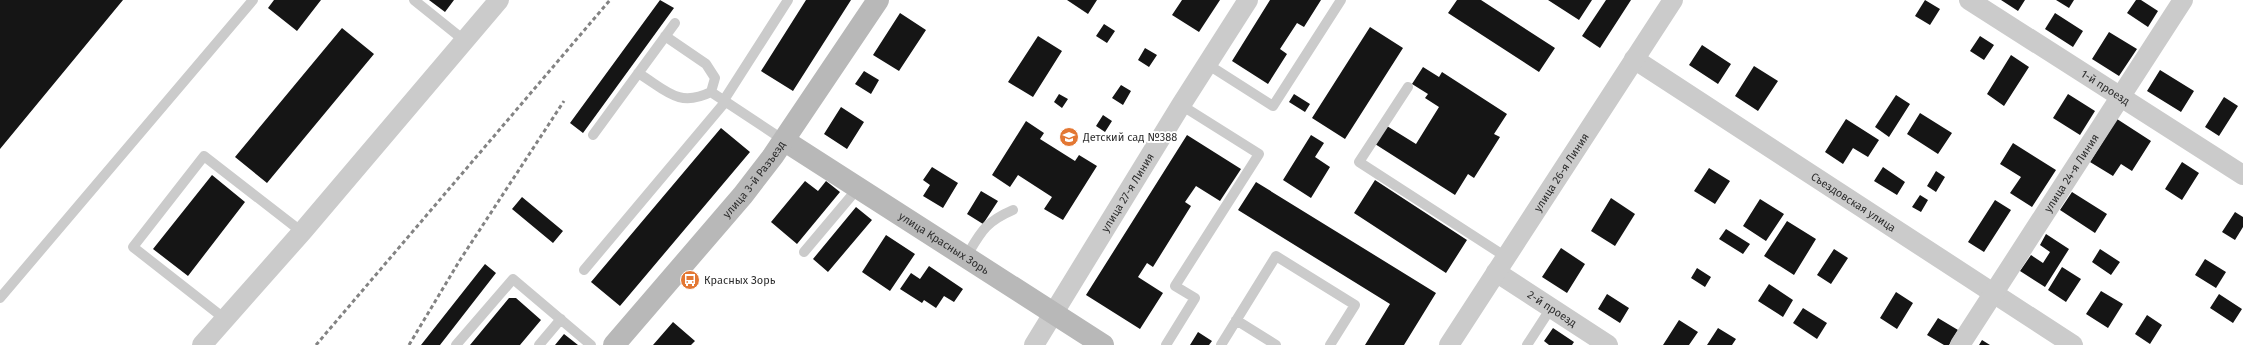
<svg xmlns="http://www.w3.org/2000/svg" width="2243" height="345" font-family="'Fira Sans',sans-serif">
<style>
.building{fill:#151515}
.lines{fill:none;stroke-linecap:round;stroke-linejoin:round}
.lane{stroke:#cbcbcb;stroke-width:10}
.street{stroke:#cbcbcb;stroke-width:20}
.secondary{stroke:#b8b8b8;stroke-width:22}
.rail{stroke:#838383;stroke-width:3;stroke-dasharray:4 3;stroke-linecap:butt}
.labels{text-anchor:middle;dominant-baseline:central;stroke-width:4;stroke-linejoin:round;paint-order:stroke}
.street-label{font-size:11px;fill:#2e2e2e;stroke:#fff}
.poi-label{font-size:11px;fill:#2e2e2e;stroke:#fff;text-anchor:start}
</style>
<rect width="100%" height="100%" fill="#fff"/>
<path class="building" d="M 0,0 L 123,0 L 0,149 Z
M 274,0 L 321,0 L 297,31 L 268,8 Z
M 429,0 L 454,0 L 445,12 Z
M 660,0 L 674,8 L 583,133 L 570,123 Z
M 806,0 L 851,0 L 793,91 L 761,71 Z
M 1067,0 L 1097,0 L 1088,14 Z
M 1182,0 L 1220,0 L 1199,32 L 1172,15 Z
M 1270,0 L 1321,0 L 1304,27 L 1297,23 L 1280,49 L 1287,54 L 1268,84 L 1232,61 Z
M 1457,0 L 1481,0 L 1555,48 L 1539,72 L 1448,13 Z
M 1548,0 L 1592,0 L 1579,20 Z
M 1606,0 L 1631,0 L 1600,48 L 1582,36 Z
M 1925,0 L 1940,9 L 1930,25 L 1915,16 Z
M 2001,0 L 2025,0 L 2018,11 Z
M 2056,0 L 2074,0 L 2069,8 Z
M 2136,0 L 2141,0 L 2158,11 L 2148,27 L 2127,13 Z
M 900,13 L 926,30 L 899,71 L 873,55 Z
M 2055,13 L 2083,31 L 2073,47 L 2045,29 Z
M 1104,24 L 1115,31 L 1107,43 L 1096,36 Z
M 1370,27 L 1403,48 L 1345,139 L 1312,118 Z
M 342,28 L 374,54 L 267,183 L 235,157 Z
M 2109,32 L 2137,49 L 2119,76 L 2092,59 Z
M 1038,36 L 1062,51 L 1033,97 L 1008,82 Z
M 1980,36 L 1994,45 L 1984,60 L 1970,51 Z
M 1702,45 L 1731,64 L 1718,84 L 1689,65 Z
M 1145,48 L 1157,55 L 1149,67 L 1138,60 Z
M 2011,55 L 2029,67 L 2004,106 L 1987,94 Z
M 1754,66 L 1778,81 L 1758,111 L 1735,96 Z
M 1423,67 L 1439,77 L 1442,72 L 1507,114 L 1494,134 L 1500,137 L 1474,178 L 1468,174 L 1455,195 L 1375,144 L 1387,126 L 1416,144 L 1439,107 L 1425,98 L 1428,94 L 1412,84 Z
M 2160,70 L 2194,91 L 2181,112 L 2147,91 Z
M 864,71 L 879,80 L 871,94 L 855,84 Z
M 1121,85 L 1131,91 L 1123,105 L 1112,98 Z
M 1059,94 L 1068,99 L 1062,108 L 1054,102 Z
M 1294,94 L 1310,104 L 1305,112 L 1289,102 Z
M 2068,94 L 2095,111 L 2080,135 L 2053,118 Z
M 1896,95 L 1910,104 L 1889,137 L 1875,127 Z
M 2224,97 L 2238,106 L 2219,136 L 2205,127 Z
M 841,107 L 864,122 L 847,149 L 824,134 Z
M 1920,113 L 1952,133 L 1938,154 L 1907,134 Z
M 1103,115 L 1112,121 L 1105,132 L 1096,126 Z
M 1846,119 L 1879,140 L 1868,157 L 1853,148 L 1843,164 L 1825,152 Z
M 2117,119 L 2151,141 L 2132,171 L 2121,164 L 2113,176 L 2090,162 Z
M 1026,121 L 1044,133 L 1040,139 L 1075,161 L 1079,155 L 1097,166 L 1063,220 L 1044,209 L 1052,197 L 1018,175 L 1010,187 L 992,175 Z
M 721,128 L 750,152 L 620,306 L 591,282 Z
M 1187,135 L 1241,169 L 1220,201 L 1196,186 L 1185,202 L 1191,206 L 1153,267 L 1147,263 L 1138,277 L 1163,293 L 1140,329 L 1086,295 Z
M 1311,135 L 1324,143 L 1315,157 L 1330,167 L 1311,198 L 1283,180 Z
M 2013,143 L 2056,170 L 2032,207 L 2010,193 L 2021,177 L 2000,164 Z
M 2182,162 L 2199,173 L 2182,200 L 2165,189 Z
M 932,167 L 958,183 L 943,208 L 923,196 L 930,185 L 923,180 Z
M 1883,167 L 1905,182 L 1897,195 L 1874,181 Z
M 1709,168 L 1730,181 L 1715,204 L 1694,191 Z
M 1936,171 L 1945,177 L 1936,192 L 1927,186 Z
M 212,175 L 245,202 L 188,276 L 153,249 Z
M 1375,180 L 1467,240 L 1446,273 L 1354,213 Z
M 805,181 L 818,191 L 826,181 L 840,192 L 797,244 L 771,222 Z
M 1256,182 L 1436,293 L 1404,345 L 1365,345 L 1390,304 L 1238,210 Z
M 981,191 L 998,201 L 983,224 L 967,214 Z
M 2072,192 L 2107,214 L 2095,233 L 2060,210 Z
M 1920,195 L 1928,200 L 1921,212 L 1912,207 Z
M 522,197 L 563,231 L 553,243 L 512,209 Z
M 1611,198 L 1635,214 L 1615,246 L 1591,231 Z
M 1760,199 L 1784,214 L 1766,241 L 1743,226 Z
M 1995,200 L 2011,210 L 1984,252 L 1968,242 Z
M 856,207 L 872,220 L 828,272 L 813,259 Z
M 2235,212 L 2243,217 L 2243,227 L 2235,240 L 2222,232 Z
M 1787,221 L 1816,239 L 1794,275 L 1764,256 Z
M 1726,229 L 1750,244 L 1743,254 L 1719,239 Z
M 2046,234 L 2069,249 L 2045,287 L 2020,271 L 2031,255 L 2043,263 L 2050,252 L 2040,245 Z
M 886,235 L 915,254 L 890,291 L 862,272 Z
M 1561,248 L 1585,264 L 1567,293 L 1542,277 Z
M 1834,249 L 1848,258 L 1831,284 L 1817,275 Z
M 2100,249 L 2120,262 L 2111,275 L 2092,262 Z
M 2205,259 L 2226,272 L 2216,288 L 2195,275 Z
M 485,264 L 496,273 L 440,345 L 421,345 Z
M 929,266 L 963,289 L 954,302 L 944,296 L 936,308 L 924,300 L 922,303 L 900,289 L 911,273 L 920,279 Z
M 2062,267 L 2081,279 L 2066,302 L 2048,290 Z
M 1697,268 L 1711,277 L 1705,287 L 1691,278 Z
M 1769,284 L 1793,300 L 1783,317 L 1758,301 Z
M 2101,291 L 2123,304 L 2108,328 L 2086,314 Z
M 1896,292 L 1913,303 L 1897,329 L 1880,318 Z
M 1607,294 L 1629,308 L 1620,323 L 1598,309 Z
M 2219,294 L 2242,309 L 2233,323 L 2210,308 Z
M 509,298 L 516,298 L 541,320 L 520,345 L 470,345 Z
M 1803,308 L 1827,323 L 1817,339 L 1793,323 Z
M 2147,315 L 2162,325 L 2150,344 L 2135,334 Z
M 1938,318 L 1958,330 L 1949,345 L 1944,345 L 1927,335 Z
M 1679,320 L 1698,332 L 1689,345 L 1663,345 Z
M 673,322 L 695,341 L 691,345 L 653,345 Z
M 1553,328 L 1574,342 L 1572,345 L 1549,345 L 1544,341 Z
M 1718,328 L 1736,339 L 1732,345 L 1707,345 Z
M 1198,332 L 1212,341 L 1209,345 L 1190,345 Z
M 564,334 L 578,345 L 555,345 Z
M 1982,340 L 1990,345 L 1979,345 Z"/>
<g class="lines">
<path class="lane" d="M 414,0 L 465,41
M 665,36 L 706,64 L 715,78 L 711,92
M 1207,64 L 1273,106 L 1341,0
M 638,73 C 666,90 678,108 711,92 L 785,141
M 1408,87 L 1359,162 L 1506,257
M 724,100 L 788,0
M 593,135 L 675,23
M 804,252 L 858,188
M 966,257 C 981,232 985,222 1013,210
M 584,270 L 726,101
M 0,298 L 253,0
M 225,319 L 133,247 L 204,156 L 302,232
M 1236,320 L 1276,345
M 456,345 L 513,279 L 591,345
M 539,345 L 561,319
M 1166,345 L 1195,298 L 1175,286 L 1259,154 L 1181,105
M 1221,345 L 1276,256 L 1355,305 L 1330,345
M 1527,345 L 1551,308"/>
<g class="street">
<path id="s1" d="M 1969,0 L 2243,175"/>
<path id="s2" d="M 1634,59 L 2073,345"/>
<path id="s3" d="M 1496,272 L 1608,345"/>
<path d="M 202,345 L 302,232 L 499,0"/>
<path id="s4" d="M 1034,345 L 1181,105 L 1248,0"/>
<path id="s5" d="M 1449,345 L 1673,0"/>
<path id="s6" d="M 1960,345 L 2183,0"/>
</g>
<g class="secondary">
<path id="s7" d="M 785,141 L 1103,345"/>
<path id="s8" d="M 614,345 L 743,195 L 773,156 L 878,0"/>
</g>
<path class="rail" d="M 316,345 L 610,0
M 409,345 L 460,260 L 564,101"/>
</g>
<defs>
<symbol id="school-disc" viewBox="-11 -11 22 22"><circle r="9.5" fill="#e37733" stroke="#fff"/><path d="M0-5L7-2L0 1L-7-2ZM-4 1L0 2.5L4 1V4Q0 6-4 4Z" fill="#fff"/></symbol>
<symbol id="bus-disc" viewBox="-11 -11 22 22"><circle r="9.5" fill="#e37733" stroke="#fff"/><path d="M-5-6H5V4H4V6H2V4H-2V6H-4V4H-5ZM-3.5-4V0h7V-4ZM-3.5 1.2v1.5H-2V1.2ZM2 1.2v1.5H3.5V1.2Z" fill="#fff"/></symbol>
</defs>
<g fill-rule="evenodd">
<use href="#school-disc" x="1058" y="126" width="22" height="22"/>
<use href="#bus-disc" x="679" y="269" width="22" height="22"/>
</g>
<g class="labels">
<g class="street-label">
<text stroke="none"><textPath href="#s1" startOffset="162">1-й проезд</textPath></text>
<text stroke="none"><textPath href="#s5" startOffset="206">улица 26-я Линия</textPath></text>
<text stroke="none"><textPath href="#s6" startOffset="205">улица 24-я Линия</textPath></text>
<text stroke="none"><textPath href="#s8" startOffset="217">улица 3-й Разъезд</textPath></text>
<text stroke="none"><textPath href="#s4" startOffset="179">улица 27-я Линия</textPath></text>
<text stroke="none"><textPath href="#s2" startOffset="262">Съездовская улица</textPath></text>
<text stroke="none"><textPath href="#s7" startOffset="189">улица Красных Зорь</textPath></text>
<text stroke="none"><textPath href="#s3" startOffset="67">2-й проезд</textPath></text>
</g>
<g class="poi-label">
<text x="1083" y="137">Детский сад №388</text>
<text x="704" y="280">Красных Зорь</text>
</g>
</g>
</svg>
